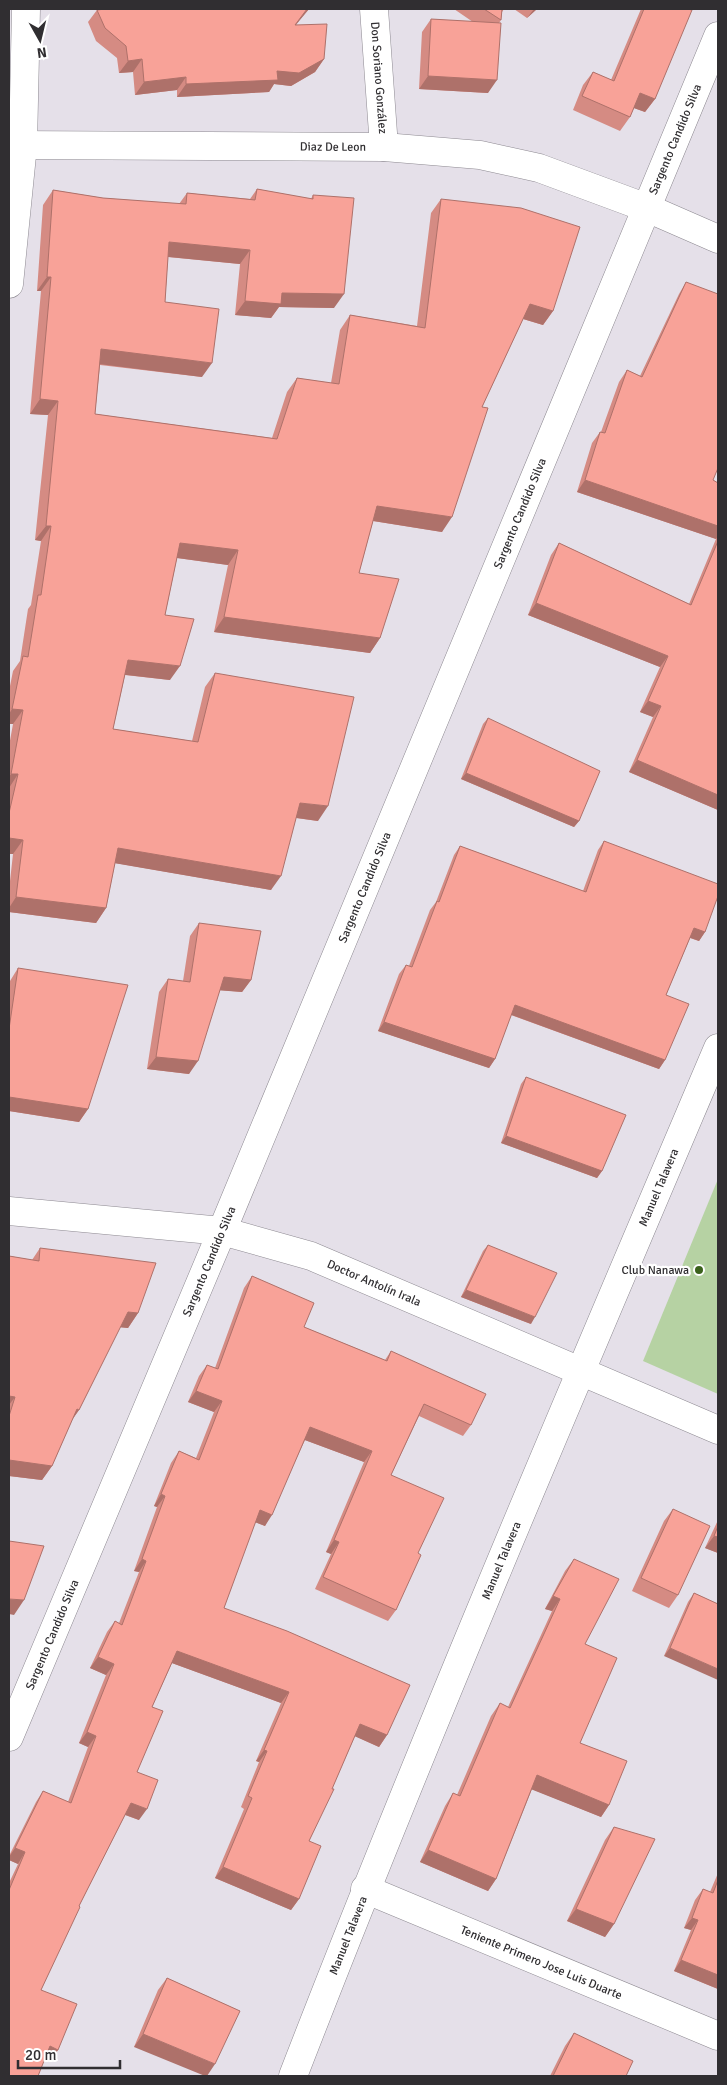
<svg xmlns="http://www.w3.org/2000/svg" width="727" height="2085" font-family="Signika,sans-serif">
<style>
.garden{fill:#b6d2a3}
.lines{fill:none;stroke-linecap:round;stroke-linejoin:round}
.minor-casing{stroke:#8d8991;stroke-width:29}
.tertiary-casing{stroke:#8d8991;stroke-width:29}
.minor{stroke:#fff;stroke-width:28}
.tertiary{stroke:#fff;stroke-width:28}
.wall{fill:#d58b83}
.shaded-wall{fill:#ae716a}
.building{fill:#f8a298;stroke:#ae716a}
.poi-dot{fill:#3b621c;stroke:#fff;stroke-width:2}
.labels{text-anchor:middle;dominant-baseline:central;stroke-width:4.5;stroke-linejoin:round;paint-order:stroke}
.street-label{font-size:12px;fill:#302e31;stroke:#fff}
.poi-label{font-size:12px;fill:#302e31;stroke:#fff;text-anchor:end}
</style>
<rect width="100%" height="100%" fill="#e5e0e9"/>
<path class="garden" d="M 718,1179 L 718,1394 L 643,1361 Z"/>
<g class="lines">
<defs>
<g id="minor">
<path id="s1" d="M 374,9 L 384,147"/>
<path id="s2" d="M 9,145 L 384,147 L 480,155 L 539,168 L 647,208 L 718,239"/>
<path d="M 9,284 L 23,145 L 26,9"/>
<path id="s3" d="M 9,1737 L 222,1231 L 718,36"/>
<path id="s4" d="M 365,1889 L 718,2036"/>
<path id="s5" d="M 293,2076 C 427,1730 573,1389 718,1048"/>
</g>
<g id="tertiary">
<path id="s6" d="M 9,1211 L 222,1231 L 311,1256 L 718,1430"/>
</g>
</defs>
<use href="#minor" class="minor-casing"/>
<use href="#tertiary" class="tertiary-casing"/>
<use href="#minor" class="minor"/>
<use href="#tertiary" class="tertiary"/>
</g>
<path class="wall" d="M 105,9 L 309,9 L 296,24 L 324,59 L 315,72 L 291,86 L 274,84 L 269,92 L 177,97 L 177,90 L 135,95 L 133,72 L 119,73 L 117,58 L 96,41 L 88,22 L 97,10 Z
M 454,9 L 504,9 L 502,12 L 501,20 L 499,23 L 488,93 L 419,89 L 422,32 L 431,19 L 473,22 Z
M 514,9 L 537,9 L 527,18 Z
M 641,9 L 687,9 L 655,99 L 645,112 L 634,108 L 630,117 L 620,131 L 573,110 L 583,85 L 593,72 L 611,80 Z
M 257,189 L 311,199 L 313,195 L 334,308 L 279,307 L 271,318 L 235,315 L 240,264 L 168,257 L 165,302 L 202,377 L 100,365 L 95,414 L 272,438 L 287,392 L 297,378 L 331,383 L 340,330 L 350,315 L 417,326 L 431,213 L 441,199 L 553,311 L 543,325 L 523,319 L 482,407 L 442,532 L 373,521 L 359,573 L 380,638 L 370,653 L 214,632 L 228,565 L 177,558 L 165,615 L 170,680 L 125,675 L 113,729 L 192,741 L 205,687 L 215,673 L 318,821 L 296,818 L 271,890 L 115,863 L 106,908 L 96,923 L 9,912 L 9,890 L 13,854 L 9,854 L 9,746 L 13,724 L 9,724 L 9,691 L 13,671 L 20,661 L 28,609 L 31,605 L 41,541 L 35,540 L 48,415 L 30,414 L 41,291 L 37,291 L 43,205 L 53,190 L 103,198 L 179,204 L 187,193 L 250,199 Z
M 686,282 L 713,480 L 718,483 L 718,810 L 629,772 L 653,717 L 640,712 L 660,667 L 528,615 L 551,555 L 559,543 L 689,604 L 716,539 L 577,492 L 592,443 L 600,432 L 601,432 L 619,382 L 627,370 L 640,376 L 679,294 Z
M 488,718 L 579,821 L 574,827 L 461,779 L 483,724 Z
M 604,841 L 705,932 L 699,941 L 690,938 L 666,995 L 665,1060 L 659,1069 L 511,1015 L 495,1059 L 489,1068 L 378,1031 L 399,974 L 406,965 L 409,966 L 430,910 L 436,902 L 454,855 L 460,846 L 583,891 L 598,850 Z
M 199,923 L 251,980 L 242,992 L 220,990 L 189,1074 L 147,1069 L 159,992 L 168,979 L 183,981 L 190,936 Z
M 18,968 L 88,1109 L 79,1122 L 9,1111 L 9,986 L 10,981 Z
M 526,1077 L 602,1171 L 597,1178 L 501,1143 L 521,1084 Z
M 488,1245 L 531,1324 L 461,1297 L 483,1251 Z
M 40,1248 L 138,1313 L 128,1328 L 120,1327 L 79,1410 L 72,1420 L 52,1466 L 42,1480 L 9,1476 L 9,1256 L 32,1260 Z
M 252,1276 L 304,1327 L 385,1360 L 391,1351 L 471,1425 L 463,1436 L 419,1416 L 391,1475 L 418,1553 L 396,1610 L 388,1621 L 315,1589 L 331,1554 L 326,1552 L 364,1462 L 305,1440 L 265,1526 L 255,1522 L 224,1608 L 387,1735 L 379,1747 L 355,1736 L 309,1841 L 299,1899 L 291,1910 L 215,1878 L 244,1809 L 241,1807 L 259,1762 L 256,1761 L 281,1703 L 172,1663 L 152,1707 L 137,1772 L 139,1820 L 125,1815 L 79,1906 L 41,1990 L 58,2050 L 50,2061 L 45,2059 L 9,2076 L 9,1883 L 18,1864 L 9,1860 L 9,1856 L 36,1802 L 43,1791 L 68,1802 L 88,1747 L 79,1743 L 106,1675 L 90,1668 L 107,1632 L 115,1621 L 119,1623 L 139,1572 L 134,1571 L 157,1507 L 154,1506 L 171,1463 L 179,1451 L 196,1458 L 214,1412 L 188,1402 L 199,1376 L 207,1365 L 215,1368 L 244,1288 Z
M 673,1509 L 678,1595 L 669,1608 L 632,1591 L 664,1521 Z
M 718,1520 L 718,1553 L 705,1548 Z
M 574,1559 L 585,1644 L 580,1743 L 609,1805 L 601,1817 L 532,1789 L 496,1879 L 488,1891 L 420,1862 L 445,1806 L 453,1793 L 457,1795 L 491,1716 L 500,1703 L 508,1707 L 552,1611 L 545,1609 L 565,1571 Z
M 694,1593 L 718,1604 L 664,1656 L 688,1602 Z
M 614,1827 L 614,1924 L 605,1937 L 567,1921 L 605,1840 Z
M 718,1873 L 718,1989 L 674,1971 L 691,1930 L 684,1928 L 695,1900 L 703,1889 L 710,1892 Z
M 167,1978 L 240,2011 L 134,2047 L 158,1990 Z
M 574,2033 L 626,2076 L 550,2076 L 565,2046 Z"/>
<path class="shaded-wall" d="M 307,9 L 309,9 L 286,37 Z
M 534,9 L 537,9 L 527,18 Z
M 142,59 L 133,72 L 119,73 L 128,61 Z
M 324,59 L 315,72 L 291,86 L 274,84 L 269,92 L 177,97 L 186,84 L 277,71 Z
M 428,76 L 497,80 L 488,93 L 419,89 Z
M 186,77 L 177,90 L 135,95 L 144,82 Z
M 640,93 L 655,99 L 645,112 L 631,107 Z
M 169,242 L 250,250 L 240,264 L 159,256 Z
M 47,277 L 51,277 L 41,291 L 37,291 Z
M 282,293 L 344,294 L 334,308 L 279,307 L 271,318 L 235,315 L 245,301 Z
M 530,304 L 553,311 L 543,325 L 520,318 Z
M 101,349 L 212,363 L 202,377 L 91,363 Z
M 40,399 L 58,401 L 48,415 L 30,414 Z
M 585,480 L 718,526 L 718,536 L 716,539 L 577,492 Z
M 377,506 L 452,517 L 442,532 L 367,520 Z
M 46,526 L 51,526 L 41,541 L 35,540 Z
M 180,543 L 238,550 L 228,565 L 170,557 Z
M 536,603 L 668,656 L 660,667 L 528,615 Z
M 224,617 L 380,638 L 370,653 L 214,632 Z
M 128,660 L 180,666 L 170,680 L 118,674 Z
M 648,701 L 661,706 L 653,717 L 640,712 Z
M 12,709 L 23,710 L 13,724 L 9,724 L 9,714 Z
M 637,760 L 718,795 L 718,810 L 629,772 Z
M 466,773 L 579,821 L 574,827 L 461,779 Z
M 11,774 L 18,774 L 9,788 L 9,777 Z
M 300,803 L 328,806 L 318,821 L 290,817 Z
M 9,838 L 23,840 L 13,854 L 9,854 Z
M 118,848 L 281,876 L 271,890 L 108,862 Z
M 16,897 L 106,908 L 96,923 L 9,912 L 9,908 Z
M 694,928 L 705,932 L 699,941 L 688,937 Z
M 224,977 L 251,980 L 242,992 L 215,990 Z
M 515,1005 L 665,1060 L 659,1069 L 509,1014 Z
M 384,1022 L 495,1059 L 489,1068 L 378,1031 Z
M 156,1057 L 198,1061 L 189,1074 L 147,1069 Z
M 9,1097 L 88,1109 L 79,1122 L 9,1111 Z
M 506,1136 L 602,1171 L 597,1178 L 501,1143 Z
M 466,1290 L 535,1317 L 531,1324 L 461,1297 Z
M 128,1312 L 138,1313 L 128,1328 L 117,1327 Z
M 196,1391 L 222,1401 L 214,1412 L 188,1402 Z
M 9,1396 L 15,1397 L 9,1405 Z
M 77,1409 L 79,1410 L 69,1424 Z
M 310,1427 L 372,1451 L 364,1462 L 302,1439 Z
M 9,1460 L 52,1466 L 42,1480 L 9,1476 Z
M 161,1494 L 165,1496 L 157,1507 L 154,1506 Z
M 260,1510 L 272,1515 L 265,1526 L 252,1521 Z
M 714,1536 L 718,1537 L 718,1553 L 705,1548 Z
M 334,1540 L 339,1542 L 331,1554 L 326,1552 Z
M 142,1559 L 146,1561 L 139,1572 L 134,1571 Z
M 553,1596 L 560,1599 L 552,1611 L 545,1609 Z
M 9,1599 L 24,1600 L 14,1615 L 9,1614 Z
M 670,1648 L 718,1669 L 718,1680 L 664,1656 Z
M 177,1651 L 289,1692 L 281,1703 L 169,1662 Z
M 98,1657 L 114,1664 L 106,1675 L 90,1668 Z
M 360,1724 L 387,1735 L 379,1747 L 352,1735 Z
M 87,1732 L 96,1736 L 88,1747 L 79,1743 Z
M 264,1750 L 267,1751 L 259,1762 L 256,1761 Z
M 537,1775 L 609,1805 L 601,1817 L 528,1788 Z
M 131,1803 L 147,1809 L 139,1820 L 123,1814 Z
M 15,1848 L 25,1852 L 18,1864 L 9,1860 L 9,1857 Z
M 428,1850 L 496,1879 L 488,1891 L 420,1862 Z
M 223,1867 L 299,1899 L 291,1910 L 215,1878 Z
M 576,1909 L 614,1924 L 605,1937 L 567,1921 Z
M 692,1918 L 698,1920 L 691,1930 L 684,1928 Z
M 681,1960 L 718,1975 L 718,1989 L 674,1971 Z
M 143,2034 L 215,2064 L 207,2076 L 205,2076 L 134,2047 Z
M 50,2046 L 58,2050 L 50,2061 L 42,2058 Z"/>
<path class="building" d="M 105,9 L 307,9 L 295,25 L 327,24 L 324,59 L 299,73 L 277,71 L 278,80 L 186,84 L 186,77 L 144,82 L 142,59 L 128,61 L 126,46 L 105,28 L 97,10 Z
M 484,9 L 502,9 L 501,20 Z
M 644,9 L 687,9 L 692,10 L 655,99 L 640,93 L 630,117 L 582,96 L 593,72 L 614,81 Z
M 431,19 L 501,23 L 497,80 L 428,76 Z
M 257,189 L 313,199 L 313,195 L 354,198 L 344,294 L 282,293 L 281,304 L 245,301 L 250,250 L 169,242 L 165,302 L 219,309 L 212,363 L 101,349 L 95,414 L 277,439 L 297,378 L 339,384 L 350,315 L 425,328 L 441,199 L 521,208 L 580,227 L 553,311 L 530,304 L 482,407 L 488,408 L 452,517 L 377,506 L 359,573 L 399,579 L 380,638 L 224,617 L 238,550 L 180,543 L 165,615 L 194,619 L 180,666 L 128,660 L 113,729 L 198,742 L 215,673 L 354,697 L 328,806 L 300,803 L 281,876 L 118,848 L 106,908 L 16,897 L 23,840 L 9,838 L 9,813 L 18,774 L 11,774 L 23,710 L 12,709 L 23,656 L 28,657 L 38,595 L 41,595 L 51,526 L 46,526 L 58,401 L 40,399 L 51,277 L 47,277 L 53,190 L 103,198 L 186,204 L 187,193 L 255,200 Z
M 686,282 L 718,294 L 718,468 L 713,480 L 718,483 L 718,526 L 585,480 L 600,432 L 605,433 L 627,370 L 642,377 Z
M 718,541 L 718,795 L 637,760 L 661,706 L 648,701 L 668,656 L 536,603 L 559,543 L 691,605 Z
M 488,718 L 600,771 L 579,821 L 466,773 Z
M 604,841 L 718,884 L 718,896 L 705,932 L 694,928 L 666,995 L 689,1004 L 665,1060 L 515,1005 L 495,1059 L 384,1022 L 406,965 L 412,967 L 437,901 L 439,902 L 460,846 L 586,892 Z
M 199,923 L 261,931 L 251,980 L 224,977 L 198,1061 L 156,1057 L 168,979 L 190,982 Z
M 18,968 L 128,985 L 88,1109 L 9,1097 L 9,1029 Z
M 526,1077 L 626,1115 L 602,1171 L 506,1136 Z
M 488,1245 L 557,1273 L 535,1317 L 466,1290 Z
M 40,1248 L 156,1263 L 138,1313 L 128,1312 L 79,1410 L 77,1409 L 52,1466 L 9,1460 L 9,1416 L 15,1397 L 9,1396 L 9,1256 L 39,1261 Z
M 252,1276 L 314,1303 L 304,1327 L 387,1361 L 391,1351 L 486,1394 L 471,1425 L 424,1404 L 391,1475 L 444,1498 L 418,1553 L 421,1555 L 396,1610 L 323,1577 L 339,1542 L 334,1540 L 372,1451 L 310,1427 L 272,1515 L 260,1510 L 224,1608 L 287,1631 L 410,1685 L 387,1735 L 360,1724 L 332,1789 L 334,1789 L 309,1841 L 321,1846 L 299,1899 L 223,1867 L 252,1798 L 248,1796 L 267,1751 L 264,1750 L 289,1692 L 177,1651 L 152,1707 L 163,1711 L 137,1772 L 158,1780 L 147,1809 L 131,1803 L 79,1906 L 80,1907 L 41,1990 L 77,2004 L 58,2050 L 50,2046 L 38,2076 L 9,2076 L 9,1890 L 25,1852 L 15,1848 L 43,1791 L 71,1803 L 96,1736 L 87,1732 L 114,1664 L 98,1657 L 115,1621 L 122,1625 L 146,1561 L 142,1559 L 165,1496 L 161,1494 L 179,1451 L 199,1460 L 222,1401 L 196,1391 L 207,1365 L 218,1369 Z
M 673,1509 L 710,1526 L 678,1595 L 641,1578 Z
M 718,1526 L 718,1537 L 714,1536 Z
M 9,1541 L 44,1546 L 24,1600 L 9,1599 Z
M 574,1559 L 619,1579 L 585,1644 L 617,1658 L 580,1743 L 627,1761 L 609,1805 L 537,1775 L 496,1879 L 428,1850 L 453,1793 L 460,1796 L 500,1703 L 510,1708 L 560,1599 L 553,1596 Z
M 694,1593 L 718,1604 L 718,1669 L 670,1648 Z
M 614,1827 L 655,1839 L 614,1924 L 576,1909 Z
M 718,1880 L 718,1975 L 681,1960 L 698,1920 L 692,1918 L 703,1889 L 713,1893 Z
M 167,1978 L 240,2011 L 215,2064 L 143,2034 Z
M 574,2033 L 633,2061 L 626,2076 L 553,2076 Z"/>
<circle class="poi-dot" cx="699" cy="1270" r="5"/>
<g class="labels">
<g class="street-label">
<text stroke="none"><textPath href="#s1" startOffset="69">Don Soriano González</textPath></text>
<text stroke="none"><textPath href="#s3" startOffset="1731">Sargento Candido Silva</textPath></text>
<text stroke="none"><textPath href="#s2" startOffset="324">Diaz De Leon</textPath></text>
<text stroke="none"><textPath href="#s3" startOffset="1326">Sargento Candido Silva</textPath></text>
<text stroke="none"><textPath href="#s3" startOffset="921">Sargento Candido Silva</textPath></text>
<text stroke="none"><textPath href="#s5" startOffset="961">Manuel Talavera</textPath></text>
<text stroke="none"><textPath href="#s3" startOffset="516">Sargento Candido Silva</textPath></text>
<text stroke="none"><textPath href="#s6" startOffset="375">Doctor Antolín Irala</textPath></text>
<text stroke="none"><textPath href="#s5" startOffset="556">Manuel Talavera</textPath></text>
<text stroke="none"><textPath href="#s3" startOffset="111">Sargento Candido Silva</textPath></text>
<text stroke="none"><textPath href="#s5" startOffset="151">Manuel Talavera</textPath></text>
<text stroke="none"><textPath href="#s4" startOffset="191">Teniente Primero Jose Luis Duarte</textPath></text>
</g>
<g class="poi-label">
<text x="689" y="1270">Club Nanawa</text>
</g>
</g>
<rect width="727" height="2085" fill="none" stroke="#302e31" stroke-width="20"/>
<g transform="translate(40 40) rotate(172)" stroke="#ffffff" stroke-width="4" paint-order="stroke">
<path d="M0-4L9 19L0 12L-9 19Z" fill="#302e31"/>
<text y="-8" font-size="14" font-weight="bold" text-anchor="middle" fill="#302e31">N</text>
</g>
<path d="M18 2060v8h102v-8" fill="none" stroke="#302e31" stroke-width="2.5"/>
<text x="25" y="2060" font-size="15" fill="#302e31" stroke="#ffffff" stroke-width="4" paint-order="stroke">20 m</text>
</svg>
